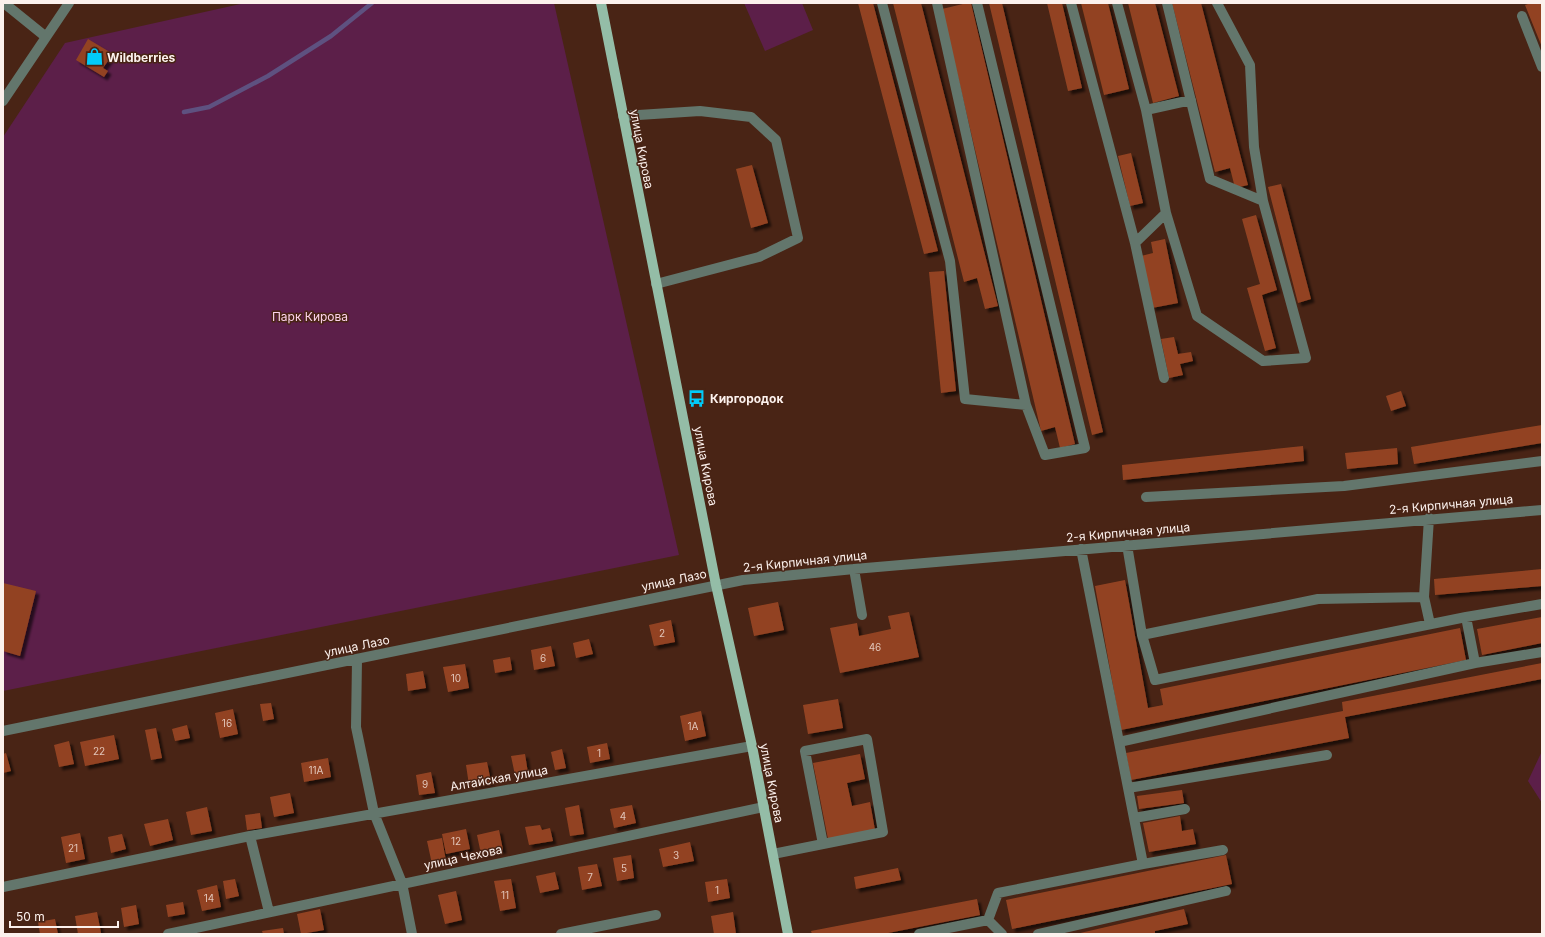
<svg xmlns="http://www.w3.org/2000/svg" width="1545" height="937" font-family="Inter,sans-serif">
<style>
.green{fill:#5c1f49}
.lines{fill:none;stroke-linecap:round;stroke-linejoin:round}
.stream{stroke:#5e5180;stroke-width:4.5}
.building{fill:#924322;filter:url(#shadow)}
.minor{stroke:#63766c;stroke-width:10}
.major{stroke:#94bda7;stroke-width:10}
.labels{text-anchor:middle;dominant-baseline:central;stroke-width:3;stroke-linejoin:round;paint-order:stroke}
.number-label{font-size:10px;fill:#e2c6ba}
.poi-label{font-size:12px;font-weight:bold;fill:#fcf1ed;stroke:#492415;text-anchor:start}
.street-label{font-size:12px;fill:#fcf1ed;stroke:#492415}
.park-label{font-size:12px;fill:#fcd1eb;stroke:#492415}
</style>
<defs>
<filter id="shadow"><feDropShadow dx="3.5" dy="3.5" stdDeviation="1" flood-color="#0009"/></filter>
</defs>
<rect width="100%" height="100%" fill="#492415"/>
<path class="green" d="M 245,3 L 554,3 L 679,555 L 3,691 L 3,137 L 65,43 Z
M 744,3 L 802,3 L 813,30 L 765,51 Z
M 1542,751 L 1542,803 L 1528,781 Z"/>
<g class="lines">
<path class="stream" d="M 184,112 L 209,107 L 268,76 L 331,36 L 372,3"/>
</g>
<path class="building" d="M 858,3 L 873,3 L 938,251 L 924,254 Z
M 893,3 L 921,3 L 998,306 L 985,309 L 977,278 L 964,282 Z
M 967,3 L 971,3 L 1075,444 L 1060,448 L 1055,427 L 1041,431 L 942,9 Z
M 989,3 L 1002,3 L 1103,432 L 1092,435 Z
M 1047,3 L 1062,3 L 1082,88 L 1068,91 Z
M 1081,3 L 1108,3 L 1129,89 L 1104,95 Z
M 1128,3 L 1155,3 L 1179,96 L 1153,103 Z
M 1172,3 L 1201,3 L 1248,185 L 1235,188 L 1230,168 L 1215,172 Z
M 1531,3 L 1542,3 L 1542,47 L 1525,5 Z
M 88,39 L 113,54 L 103,68 L 108,71 L 104,77 L 76,60 Z
M 1131,153 L 1143,203 L 1130,206 L 1118,156 Z
M 752,165 L 768,223 L 751,228 L 736,169 Z
M 1281,184 L 1311,299 L 1298,303 L 1268,187 Z
M 1256,215 L 1277,290 L 1262,295 L 1276,348 L 1265,351 L 1247,288 L 1260,284 L 1242,219 Z
M 1165,239 L 1178,303 L 1152,308 L 1141,256 L 1153,253 L 1151,242 Z
M 944,271 L 956,391 L 941,393 L 929,272 Z
M 1174,337 L 1178,354 L 1191,352 L 1193,361 L 1180,364 L 1183,375 L 1169,378 L 1161,339 Z
M 1401,391 L 1406,406 L 1391,411 L 1386,396 Z
M 1542,425 L 1542,443 L 1414,464 L 1411,447 Z
M 1303,446 L 1304,461 L 1123,480 L 1122,465 Z
M 1397,448 L 1398,464 L 1347,469 L 1345,453 Z
M 1542,569 L 1542,586 L 1435,595 L 1434,579 Z
M 1125,580 L 1148,708 L 1163,705 L 1160,689 L 1460,628 L 1466,660 L 1121,730 L 1095,586 Z
M 3,583 L 36,591 L 20,656 L 3,651 Z
M 778,602 L 784,630 L 754,636 L 748,608 Z
M 909,612 L 919,657 L 840,673 L 830,628 L 857,623 L 859,636 L 891,629 L 888,616 Z
M 1542,617 L 1542,643 L 1482,655 L 1477,629 Z
M 671,620 L 675,642 L 654,646 L 649,625 Z
M 589,639 L 593,654 L 576,658 L 573,643 Z
M 551,646 L 555,666 L 534,670 L 531,650 Z
M 510,657 L 512,670 L 495,673 L 493,660 Z
M 1542,663 L 1542,679 L 1345,717 L 1349,738 L 1131,780 L 1126,753 L 1343,711 L 1342,702 Z
M 465,664 L 469,688 L 448,692 L 443,667 Z
M 423,671 L 426,688 L 408,691 L 406,674 Z
M 838,699 L 843,728 L 808,734 L 803,705 Z
M 271,703 L 274,719 L 263,721 L 260,704 Z
M 233,709 L 238,734 L 220,738 L 215,713 Z
M 701,711 L 706,736 L 685,741 L 680,716 Z
M 187,725 L 190,738 L 175,741 L 172,729 Z
M 156,728 L 162,758 L 151,760 L 145,730 Z
M 114,735 L 119,759 L 85,766 L 80,742 Z
M 69,741 L 74,764 L 59,767 L 54,745 Z
M 607,743 L 610,759 L 590,763 L 587,747 Z
M 562,749 L 566,768 L 555,770 L 551,752 Z
M 6,753 L 11,771 L 3,773 L 3,754 Z
M 525,754 L 528,773 L 515,775 L 511,756 Z
M 860,754 L 865,779 L 847,783 L 852,806 L 870,802 L 875,830 L 828,839 L 813,763 Z
M 328,758 L 331,777 L 304,782 L 301,763 Z
M 487,762 L 491,782 L 469,785 L 466,765 Z
M 431,772 L 435,793 L 419,795 L 416,775 Z
M 1182,790 L 1184,803 L 1139,809 L 1137,796 Z
M 290,793 L 294,813 L 274,817 L 270,797 Z
M 579,805 L 584,834 L 570,836 L 565,808 Z
M 632,805 L 636,823 L 614,828 L 610,809 Z
M 207,807 L 212,831 L 191,835 L 186,812 Z
M 260,813 L 262,828 L 247,830 L 245,815 Z
M 1180,816 L 1182,831 L 1193,829 L 1196,844 L 1149,852 L 1143,823 Z
M 168,819 L 173,840 L 150,846 L 144,824 Z
M 540,825 L 542,830 L 550,828 L 553,841 L 529,845 L 525,827 Z
M 466,829 L 470,849 L 446,854 L 442,834 Z
M 499,830 L 503,850 L 481,854 L 477,835 Z
M 80,833 L 85,859 L 66,863 L 61,837 Z
M 122,834 L 126,849 L 111,853 L 108,837 Z
M 442,838 L 446,861 L 432,864 L 427,841 Z
M 690,842 L 694,861 L 663,867 L 659,849 Z
M 631,855 L 634,878 L 617,881 L 613,858 Z
M 1226,855 L 1232,884 L 1012,929 L 1006,900 Z
M 597,864 L 602,886 L 582,890 L 578,867 Z
M 898,868 L 901,880 L 856,889 L 854,877 Z
M 555,872 L 559,889 L 540,893 L 536,876 Z
M 235,879 L 239,896 L 226,899 L 223,881 Z
M 511,879 L 516,908 L 500,911 L 494,881 Z
M 727,879 L 730,898 L 708,902 L 705,882 Z
M 217,885 L 221,907 L 202,911 L 197,890 Z
M 456,891 L 462,920 L 445,924 L 438,895 Z
M 977,899 L 980,915 L 883,934 L 812,934 L 811,931 Z
M 183,902 L 185,914 L 168,917 L 166,905 Z
M 136,905 L 139,924 L 124,927 L 121,908 Z
M 320,909 L 324,930 L 301,934 L 297,914 Z
M 1184,909 L 1188,924 L 1155,931 L 1155,934 L 1076,934 Z
M 97,912 L 101,933 L 78,934 L 75,916 Z
M 733,912 L 736,934 L 714,934 L 711,916 Z
M 55,919 L 58,934 L 40,934 L 38,922 Z
M 283,928 L 284,934 L 263,934 L 262,931 Z"/>
<g class="lines">
<path class="minor" d="M 4,3 L 46,37
M 882,3 L 950,261 L 965,399 L 1026,405
M 937,3 L 1026,405 L 1045,455 L 1085,448 L 977,3
M 1071,3 L 1135,243 L 1164,378
M 1117,3 L 1146,110
M 1167,3 L 1210,179 L 1263,201
M 1522,16 L 1542,67
M 1191,100 L 1146,110 L 1166,213 L 1197,316 L 1263,361 L 1306,358 L 1263,201 L 1254,147 L 1250,65 L 1217,3
M 3,101 L 69,3
M 623,116 L 700,111 L 751,117 L 776,140 L 798,238 L 759,257 L 656,284
M 1135,243 L 1166,213
M 1146,497 L 1344,486 L 1542,461
M 1429,518 L 1424,597 L 1430,624
M 1127,545 L 1142,635 L 1155,680 L 1466,617 L 1542,604
M 1081,549 L 1143,864
M 854,569 L 862,615
M 1466,617 L 1475,663
M 1142,635 L 1318,599 L 1424,597
M 357,660 L 356,727 L 374,813 L 402,883 L 412,934
M 3,731 L 743,580 L 854,569 L 1542,510
M 1119,742 L 1475,663 L 1542,652
M 1128,788 L 1327,755
M 1134,818 L 1185,809
M 250,836 L 752,746
M 773,854 L 883,832 L 867,739 L 805,751 L 823,844
M 3,887 L 250,836 L 269,912
M 988,920 L 998,893 L 1143,864 L 1223,850
M 168,934 L 764,807
M 561,934 L 656,915
M 919,934 L 988,920 L 1002,934
M 1038,934 L 1226,891"/>
<path class="major" d="M 601,3 L 716,585 L 752,746 L 788,934"/>
</g>
<defs>
<symbol id="shop-bare" viewBox="-9 -9 18 18"><path d="M-5-2.5h2.3a2.7 3.5 0 0 1 5.4 0H5L5.5 6h-11ZM-1.5-2.5h3a1.5 2.3 0 0 0-3 0Z" fill="#01cbf9" stroke="#492415" stroke-width="2.5" paint-order="stroke"/></symbol>
<symbol id="bus-bare" viewBox="-9 -9 18 18"><path d="M-5-6H5V4H4V6H2V4H-2V6H-4V4H-5ZM-3.5-4V0h7V-4ZM-3.5 1.2v1.5H-2V1.2ZM2 1.2v1.5H3.5V1.2Z" fill="#01cbf9" stroke="#492415" stroke-width="2.5" paint-order="stroke"/></symbol>
</defs>
<g fill-rule="evenodd">
<use href="#shop-bare" x="82" y="44" width="25" height="25"/>
<use href="#bus-bare" x="684" y="386" width="25" height="25"/>
</g>
<g class="labels">
<g class="number-label">
<text x="662" y="633">2</text>
<text x="875" y="647">46</text>
<text x="543" y="658">6</text>
<text x="456" y="678">10</text>
<text x="227" y="723">16</text>
<text x="693" y="726">1А</text>
<text x="99" y="751">22</text>
<text x="599" y="753">1</text>
<text x="316" y="770">11А</text>
<text x="425" y="784">9</text>
<text x="623" y="816">4</text>
<text x="456" y="841">12</text>
<text x="73" y="848">21</text>
<text x="676" y="855">3</text>
<text x="624" y="868">5</text>
<text x="590" y="877">7</text>
<text x="717" y="890">1</text>
<text x="505" y="895">11</text>
<text x="209" y="898">14</text>
</g>
<g class="poi-label">
<text x="107" y="57">Wildberries</text>
<text x="710" y="398">Киргородок</text>
</g>
<g class="street-label">
<text transform="translate(642 149) rotate(79)">улица Кирова</text>
<text transform="translate(706 466) rotate(79)">улица Кирова</text>
<text transform="translate(1451 504) rotate(-5)">2-я Кирпичная улица</text>
<text transform="translate(1128 532) rotate(-5)">2-я Кирпичная улица</text>
<text transform="translate(805 561) rotate(-6)">2-я Кирпичная улица</text>
<text transform="translate(674 580) rotate(-12)">улица Лазо</text>
<text transform="translate(357 646) rotate(-12)">улица Лазо</text>
<text transform="translate(499 778) rotate(-10)">Алтайская улица</text>
<text transform="translate(772 783) rotate(79)">улица Кирова</text>
<text transform="translate(463 857) rotate(-12)">улица Чехова</text>
</g>
<g class="park-label">
<text x="310" y="316">Парк Кирова</text>
</g>
</g>
<rect width="1545" height="937" fill="none" stroke="#fcf1ed" stroke-width="8"/>
<path d="M10 921v6h108v-6" fill="none" stroke="#fcf1ed" stroke-width="2"/>
<text x="16" y="921" font-size="12" fill="#fcf1ed" stroke="#492415" stroke-width="3" paint-order="stroke">50 m</text>
</svg>
